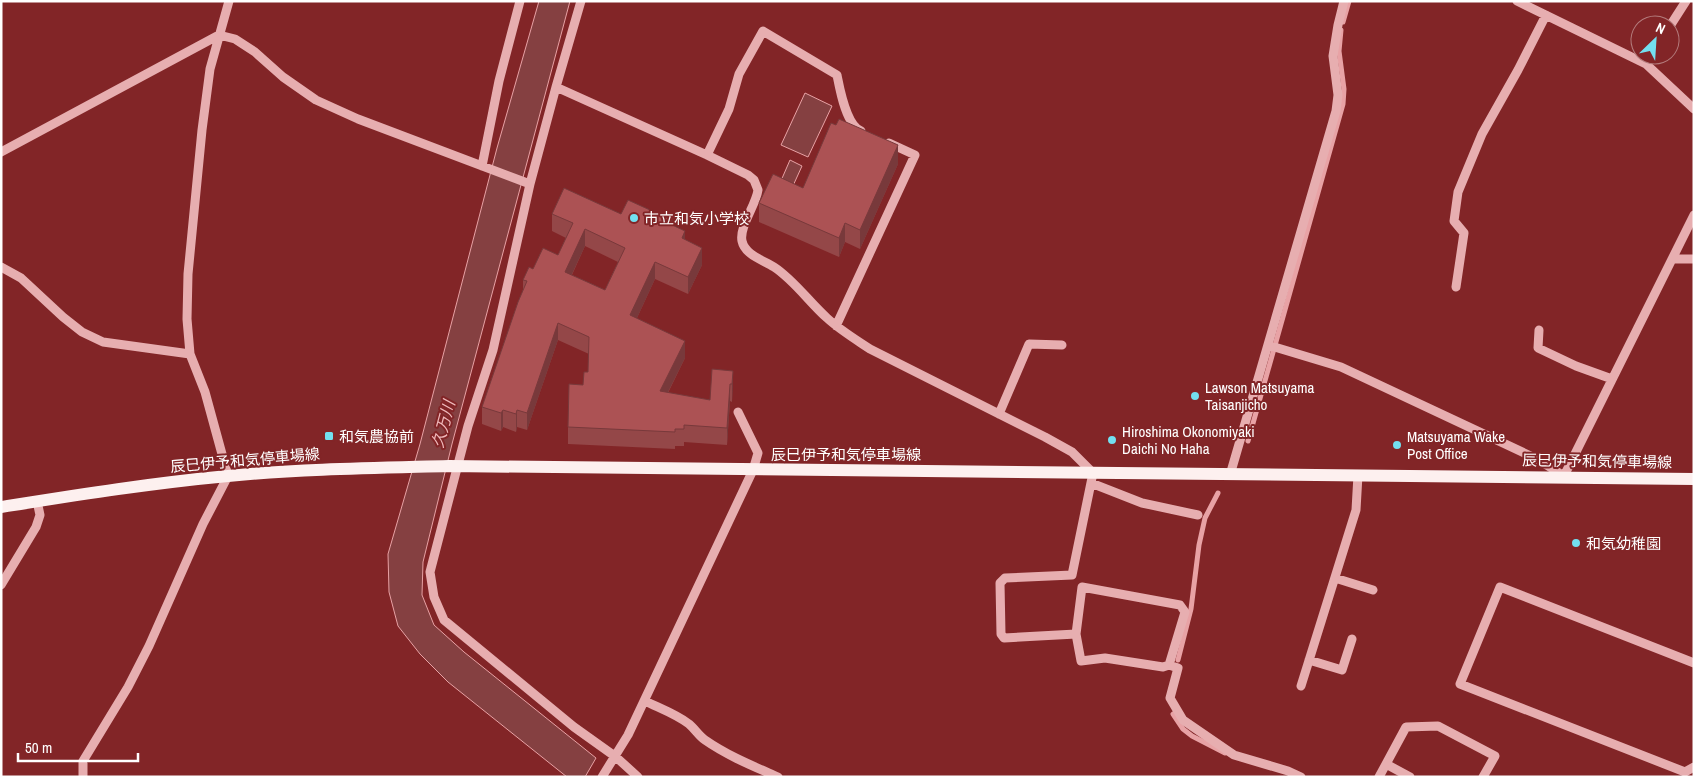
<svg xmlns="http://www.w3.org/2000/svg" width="1695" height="778" font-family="'Archivo Narrow','Noto Sans JP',sans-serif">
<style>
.water{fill:#854041;stroke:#e8a2a5}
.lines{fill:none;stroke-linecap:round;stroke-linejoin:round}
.stream{stroke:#e8a2a5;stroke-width:5}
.minor{stroke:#e7aeb0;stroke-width:9}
.major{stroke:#fdf0ef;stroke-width:12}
.wall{fill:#944748;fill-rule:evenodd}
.shaded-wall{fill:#78393b}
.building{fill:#ac5254;stroke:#78393b;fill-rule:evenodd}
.poi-dot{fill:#73e0f0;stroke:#822527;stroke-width:2}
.labels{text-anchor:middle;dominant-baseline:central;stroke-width:4;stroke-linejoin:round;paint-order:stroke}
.poi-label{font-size:15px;fill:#fff;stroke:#822527;text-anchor:start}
.street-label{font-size:15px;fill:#fff;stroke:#822527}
.water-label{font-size:16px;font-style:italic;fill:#efb9bb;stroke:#822527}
</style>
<rect width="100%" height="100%" fill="#822527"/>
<path class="water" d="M 539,1 L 570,1 L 452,444 L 423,562 L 422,595 L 434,625 L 464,652 L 596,758 L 585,777 L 567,777 L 448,682 L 420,654 L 398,626 L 389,592 L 388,554 L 420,444 L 497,148 Z
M 805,93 L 832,106 L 808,157 L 781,145 Z
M 790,160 L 802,166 L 792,188 L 780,183 Z"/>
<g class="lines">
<path class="stream" d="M 1343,22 L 1349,1
M 1248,441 L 1343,104 L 1344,89 L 1339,51 L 1341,30
M 1178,660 L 1191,609 L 1199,545 L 1205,518 L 1218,493
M 1173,714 L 1183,729 L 1192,736 L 1225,753"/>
<path class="minor" d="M 581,1 L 556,87 L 530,184 L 493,350 L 468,426 L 430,572 L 434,597 L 444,620 L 574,727 L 616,757 L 638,777
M 1517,1 L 1646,64 L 1694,109
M 1670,26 L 1686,1
M 1646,64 L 1652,55
M 556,87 L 707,155 L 748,175 L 754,180 L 758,190 C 756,205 739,227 742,241 C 745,255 763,260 774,267 C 794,280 809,302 827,318 C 840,330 855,339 870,349 L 1045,437 L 1072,452 L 1093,473 L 1072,575 L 1005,578 L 1000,583 L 1001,634 L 1004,638 L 1076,634 L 1082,587 L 1180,605 L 1185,612 L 1169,665 L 1178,668 L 1170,698 L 1183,720 L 1234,755 L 1288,771 L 1301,777
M 1,152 L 219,35 L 235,39 L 255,52 L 283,77 L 316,100 L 358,119 L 530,184
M 707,155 L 729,109 L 739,74 L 763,31 L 837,75 C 840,90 846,125 861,131
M 482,166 L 499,81 L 520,1
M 1672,259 L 1694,259
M 1,267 L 21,278 L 63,317 L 82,332 L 103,342 L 190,354
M 1456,287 L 1464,233 L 1454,221 L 1458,192 L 1482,134 L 1518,70 L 1546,15
M 836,326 L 915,155 L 889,143
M 1539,330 L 1538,348 L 1576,366 L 1612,379
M 1268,345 L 1341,367 L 1537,459 L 1564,476 L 1694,215
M 999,414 L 1029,344 L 1062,345
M 1230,475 L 1336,111 L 1338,95 L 1333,56 L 1338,25 L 1344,1
M 1091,483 L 1142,503 L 1198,515
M 1335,578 L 1373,590
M 1,585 L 36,527 L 40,515 L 37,501
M 1076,634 L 1081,661 L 1105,658 L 1163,667 L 1169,665
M 1309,660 L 1342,670 L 1352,639
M 1694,663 L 1500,587 L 1460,684 L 1685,772 L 1694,767
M 1301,686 L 1356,510 L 1358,475
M 645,701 C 659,708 676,714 689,724 C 695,729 699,736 705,740 C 728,756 753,766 778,777
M 1386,764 L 1410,777
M 83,777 L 83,761 L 128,687 L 149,646 L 203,524 L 228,476 L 205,392 L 190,354 L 187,319 L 188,274 L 202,130 L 210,69 L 229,1
M 602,777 L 628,735 L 753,470 L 758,453 L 738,412
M 1379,777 L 1406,727 L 1438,726 L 1495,756 L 1483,777"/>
<path class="major" d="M 1,507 C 77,495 152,483 228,476 C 301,469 375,468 449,466 L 1694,479"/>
</g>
<path class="wall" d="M 898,164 L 860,249 L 845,242 L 839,257 L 759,222 L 759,203 Z
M 552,214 L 621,214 L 672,225 L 685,240 L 702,265 L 688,294 L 655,279 L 637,318 L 685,358 L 668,393 L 710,400 L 733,371 L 732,402 L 730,401 L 727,445 L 684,442 L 684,446 L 675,446 L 675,449 L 568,444 L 568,427 L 588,372 L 589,354 L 558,340 L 527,430 L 517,427 L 516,432 L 503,427 L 501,431 L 482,424 L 482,407 L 523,290 L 523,280 L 533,269 L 558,255 L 566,238 L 552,231 ZM 585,246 L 618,262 L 605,290 L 572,275 Z"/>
<path class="shaded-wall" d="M 898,145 L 898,164 L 860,249 L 860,230 Z
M 845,223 L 845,242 L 839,257 L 839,238 Z
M 585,229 L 585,246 L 565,289 L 565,272 Z
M 685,231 L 685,248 L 682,238 Z
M 702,248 L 702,265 L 688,294 L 688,277 Z
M 655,262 L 655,279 L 630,333 L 630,315 Z
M 558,323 L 558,340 L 527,430 L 527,413 Z
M 685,341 L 685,358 L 660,408 L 660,391 Z
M 733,371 L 733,388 L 732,402 L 732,384 Z
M 730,384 L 730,401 L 727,445 L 727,428 Z
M 503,410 L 503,427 L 501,431 L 501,413 Z
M 517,410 L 517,427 L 516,432 L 516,414 Z"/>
<path class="building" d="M 839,119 L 898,145 L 860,230 L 845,223 L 839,238 L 759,203 L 773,174 L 803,188 L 831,123 L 836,125 Z
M 564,188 L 621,214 L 628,200 L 672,220 L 670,224 L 685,231 L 682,238 L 702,248 L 688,277 L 655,262 L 630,315 L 685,341 L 660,391 L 710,400 L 712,369 L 733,371 L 732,384 L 730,384 L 727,428 L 684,425 L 684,429 L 675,429 L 675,432 L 568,427 L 569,384 L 583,385 L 584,372 L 588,372 L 589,337 L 558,323 L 527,413 L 517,410 L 516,414 L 503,410 L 501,413 L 482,407 L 518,302 L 527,281 L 523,280 L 529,267 L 533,269 L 543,248 L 558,255 L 573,223 L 552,214 ZM 585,229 L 625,248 L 605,290 L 565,272 Z"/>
<g class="poi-dot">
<circle cx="634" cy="218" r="5"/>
<circle cx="1195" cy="396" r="5"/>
<rect x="324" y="431" width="10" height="10" rx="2.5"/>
<circle cx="1112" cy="440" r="5"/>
<circle cx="1397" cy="445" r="5"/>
<circle cx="1576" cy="543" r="5"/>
</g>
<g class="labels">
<g class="poi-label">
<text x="644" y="218">市立和気小学校</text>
<text x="1205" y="387">Lawson Matsuyama<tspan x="1205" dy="17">Taisanjicho</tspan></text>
<text x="1122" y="431">Hiroshima Okonomiyaki<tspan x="1122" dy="17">Daichi No Haha</tspan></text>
<text x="339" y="436">和気農協前</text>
<text x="1407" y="436">Matsuyama Wake<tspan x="1407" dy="17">Post Office</tspan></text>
<text x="1586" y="543">和気幼稚園</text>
</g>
<g class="street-label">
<text x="846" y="454">辰巳伊予和気停車場線</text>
<text transform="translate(245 460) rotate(-5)">辰巳伊予和気停車場線</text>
<text transform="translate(1597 461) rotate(1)">辰巳伊予和気停車場線</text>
</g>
<g class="water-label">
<text transform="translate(443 424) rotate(-75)">久万川</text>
</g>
</g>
<rect width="1695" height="778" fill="none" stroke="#ffffff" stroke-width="5"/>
<g transform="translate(1655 40) rotate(25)"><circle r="24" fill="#822527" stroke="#b47c7d"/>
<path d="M0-4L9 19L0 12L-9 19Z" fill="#73e0f0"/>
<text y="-8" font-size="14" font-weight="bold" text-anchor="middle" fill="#ffffff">N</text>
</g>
<path d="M18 753v8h120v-8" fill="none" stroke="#ffffff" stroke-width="2.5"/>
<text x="25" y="753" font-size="15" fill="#ffffff" stroke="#822527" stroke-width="4" paint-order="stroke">50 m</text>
</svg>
